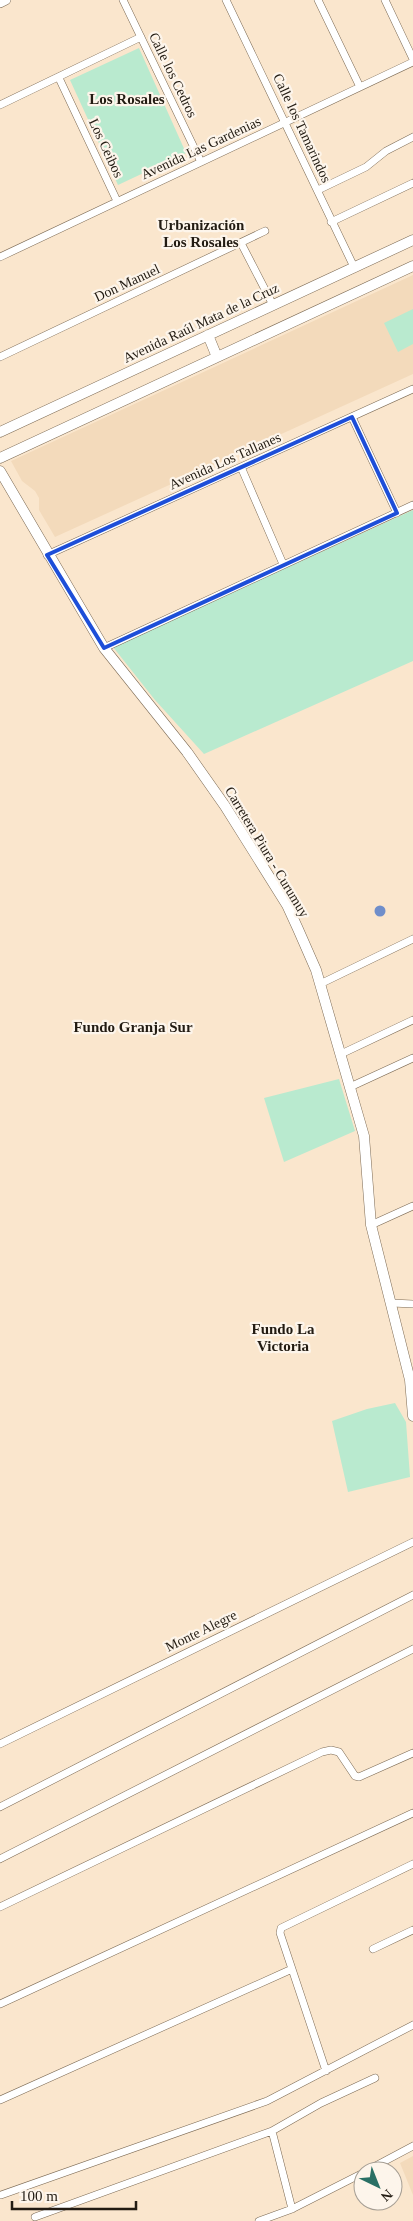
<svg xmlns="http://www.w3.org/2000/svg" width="413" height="2221" font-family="'Times New Roman',serif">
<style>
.built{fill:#f3dabb}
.green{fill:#b9eacf}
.water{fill:#6f8eca}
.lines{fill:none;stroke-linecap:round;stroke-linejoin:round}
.minor-casing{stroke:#7c6a54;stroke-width:8}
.tertiary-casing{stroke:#7c6a54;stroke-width:10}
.secondary-casing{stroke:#7c6a54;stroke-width:11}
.minor{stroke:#fff;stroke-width:7}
.tertiary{stroke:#fff;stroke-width:9}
.secondary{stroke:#fff;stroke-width:10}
.marked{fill:none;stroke:#1d4ed8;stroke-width:4;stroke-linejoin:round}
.labels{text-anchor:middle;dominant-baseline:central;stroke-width:4.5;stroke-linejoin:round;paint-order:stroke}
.street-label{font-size:14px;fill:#221b12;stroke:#fdf5eb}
.neighbourhood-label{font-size:15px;font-weight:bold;fill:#221b12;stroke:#fdf5eb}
</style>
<rect width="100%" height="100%" fill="#fae6cd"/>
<path class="built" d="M 413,275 L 413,374 L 55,537 L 39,510 L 39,498 L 35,491 L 22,481 L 11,461 Z
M 413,2156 L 413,2195 L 400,2163 Z"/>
<path class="green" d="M 139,48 L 186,153 L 118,185 L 70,80 Z
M 413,309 L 413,344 L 398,352 L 384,323 Z
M 413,510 L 413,661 L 204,754 L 155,700 L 113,647 Z
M 339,1079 L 355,1131 L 284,1162 L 264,1098 Z
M 395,1403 L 406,1422 L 410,1477 L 348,1492 L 332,1421 L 367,1409 Z"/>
<path class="water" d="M374.5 911a5.5 5.5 0 1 1 11 0a5.5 5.5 0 1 1-11 0Z"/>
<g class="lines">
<defs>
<path id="minor" d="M 123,0 L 201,162
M 226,0 L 354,267
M 318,0 L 360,87
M 385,0 L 413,59
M 59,78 L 117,201
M 0,105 L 141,37
M 318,190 L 366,167 L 386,151 L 413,137
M 331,222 L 413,183
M 241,243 L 273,305
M 0,257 L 413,62
M 0,357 L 265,231
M 352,417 L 397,513
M 241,467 L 283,564
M 47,555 L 413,389
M 104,648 L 413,505
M 320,984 L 413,939
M 341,1054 L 413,1020
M 350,1087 L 413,1058
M 371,1225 L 413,1206
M 392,1303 L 413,1304
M 0,1744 L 413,1542
M 0,1807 L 413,1595
M 0,1859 L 413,1649
M 0,1907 L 322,1752 L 331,1750 L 339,1752 L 355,1776 L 359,1777 L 413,1753
M 373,1949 L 413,1930
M 0,2004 L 413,1813
M 326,2071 L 280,1933 L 281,1928 L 413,1864
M 0,2100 L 292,1969
M 272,2131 L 292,2209
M 366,2171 L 413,2146
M 1,2195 L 267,2101 L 413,2025
M 35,2217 L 272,2131 L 321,2103 L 375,2078
M 259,2221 L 292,2209 L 363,2173"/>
<path id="tertiary" d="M 0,3 L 6,0"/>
<path id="secondary" d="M 208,335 L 217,357
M 0,432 L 413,240
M 0,458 L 413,266
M 0,471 L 104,648 L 187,752 L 225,806 L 287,905 L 298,929 L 316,970 L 364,1136 L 371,1225 L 410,1380 L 413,1416"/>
</defs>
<use href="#minor" class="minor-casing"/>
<use href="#tertiary" class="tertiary-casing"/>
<use href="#secondary" class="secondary-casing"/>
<use href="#minor" class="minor"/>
<use href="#tertiary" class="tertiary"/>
<use href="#secondary" class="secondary"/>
</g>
<path class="marked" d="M 352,417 L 397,513 L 104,648 L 47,555 Z"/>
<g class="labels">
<g class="street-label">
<text transform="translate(173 75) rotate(64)">Calle los Cedros</text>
<text transform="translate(302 128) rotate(65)">Calle los Tamarindos</text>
<text transform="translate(106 148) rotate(65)">Los Ceibos</text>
<text transform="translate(201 148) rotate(-25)">Avenida Las Gardenias</text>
<text transform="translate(127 283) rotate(-25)">Don Manuel</text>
<text transform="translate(201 323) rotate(-25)">Avenida Raúl Mata de la Cruz</text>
<text transform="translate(225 461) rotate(-24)">Avenida Los Tallanes</text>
<text transform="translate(267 852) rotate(59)">Carretera Piura - Curumuy</text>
<text transform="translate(201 1631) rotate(-26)">Monte Alegre</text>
</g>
<g class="neighbourhood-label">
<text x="127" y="99">Los Rosales</text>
<text x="201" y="225">Urbanización<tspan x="201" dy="17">Los Rosales</tspan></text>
<text x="133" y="1027">Fundo Granja Sur</text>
<text x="283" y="1329">Fundo La<tspan x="283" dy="17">Victoria</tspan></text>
</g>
</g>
<g transform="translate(378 2186) rotate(137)"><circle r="24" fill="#fdf5eb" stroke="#a59e94"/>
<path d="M0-4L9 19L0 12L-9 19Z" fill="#2a7065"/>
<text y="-8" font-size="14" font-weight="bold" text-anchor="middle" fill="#221b12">N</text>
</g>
<path d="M12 2201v8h124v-8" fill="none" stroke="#221b12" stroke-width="2.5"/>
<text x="20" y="2201" font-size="15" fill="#221b12" stroke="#fdf5eb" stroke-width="4" paint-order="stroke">100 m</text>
</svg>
